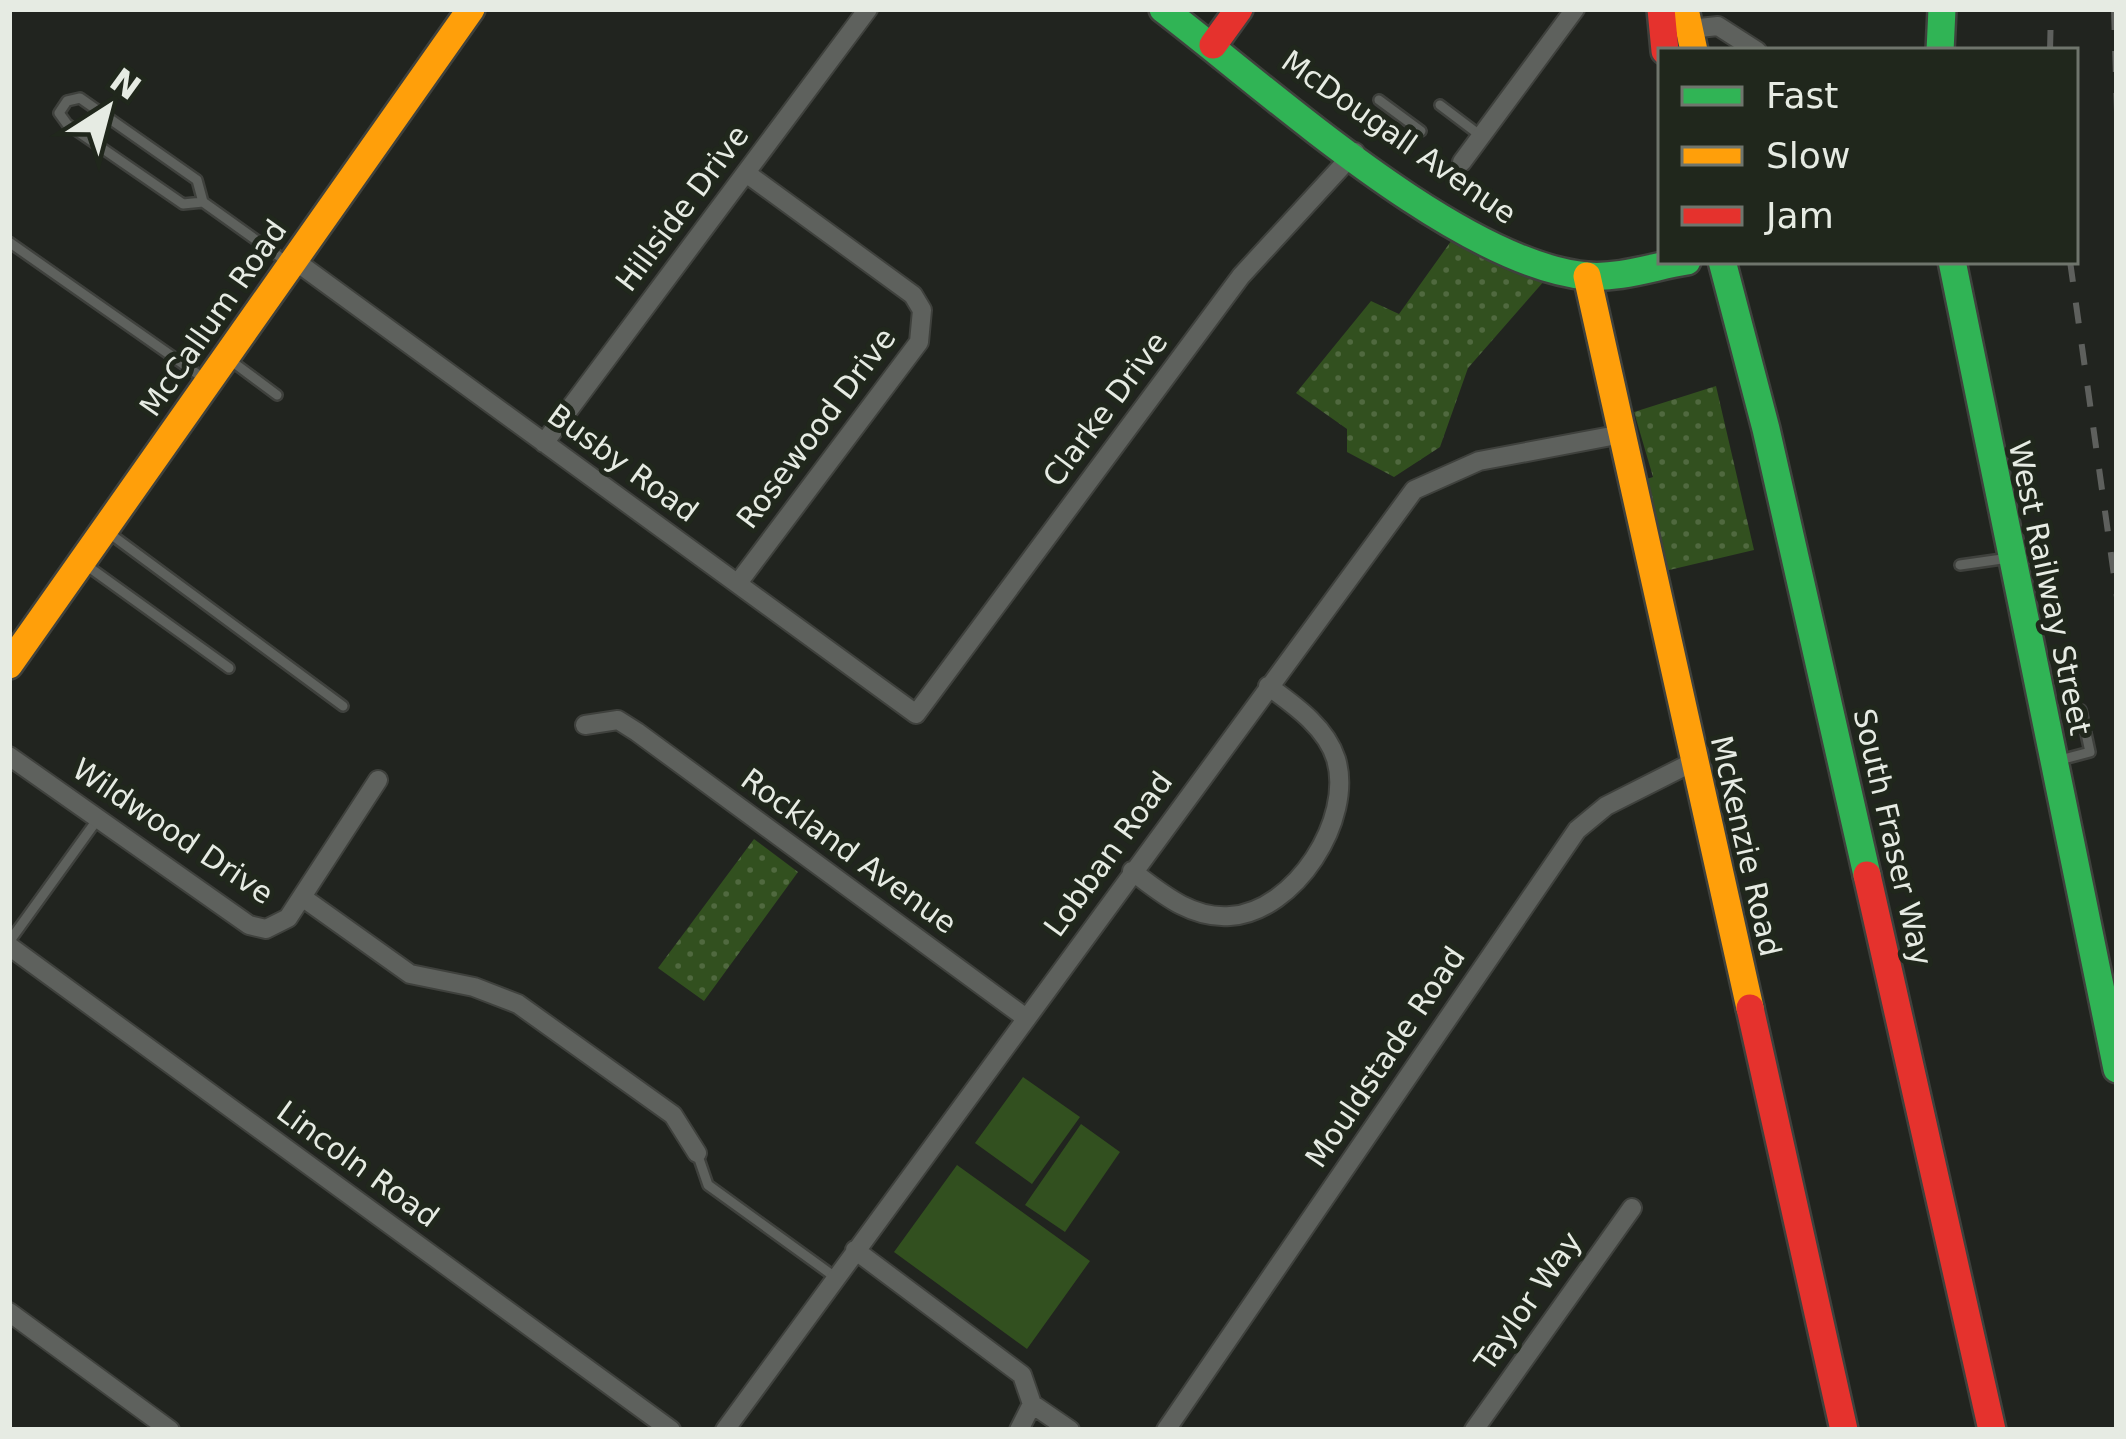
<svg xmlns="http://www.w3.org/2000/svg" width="2126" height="1439" font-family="'DejaVu Sans',sans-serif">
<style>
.grass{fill:url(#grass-dots)}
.park{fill:#32501f}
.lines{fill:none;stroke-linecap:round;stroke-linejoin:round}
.lane-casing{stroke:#3f413d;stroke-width:14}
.street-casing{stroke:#3f413d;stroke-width:22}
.fast-casing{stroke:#3f413d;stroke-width:32}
.slow-casing{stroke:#3f413d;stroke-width:32}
.jam-casing{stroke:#3f413d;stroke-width:32}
.lane{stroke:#5e615d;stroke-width:9}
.street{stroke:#5e615d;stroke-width:18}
.fast{stroke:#30b455;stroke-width:27}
.slow{stroke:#ff9f0a;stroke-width:27}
.jam{stroke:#e5322d;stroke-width:27}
.rail{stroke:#5e605d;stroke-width:6;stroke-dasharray:21 21;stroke-linecap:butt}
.labels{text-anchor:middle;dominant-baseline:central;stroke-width:10;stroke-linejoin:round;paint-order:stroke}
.street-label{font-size:30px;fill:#e6ebe3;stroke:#20271c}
</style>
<defs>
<pattern id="grass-dots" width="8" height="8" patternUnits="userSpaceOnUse" patternTransform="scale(3)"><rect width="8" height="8" fill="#32501f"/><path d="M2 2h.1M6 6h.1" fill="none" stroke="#50693f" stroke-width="1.8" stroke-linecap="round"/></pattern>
</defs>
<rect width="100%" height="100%" fill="#21241f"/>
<path class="grass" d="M 1459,230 L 1552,272 L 1468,368 L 1440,447 L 1394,477 L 1347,452 L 1347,429 L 1296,393 L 1371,301 L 1399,314 Z
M 1716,386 L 1754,550 L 1665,571 L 1643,480 L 1653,477 L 1634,412 Z
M 754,839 L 798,872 L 704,1001 L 658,968 Z"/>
<path class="park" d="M 1023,1077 L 1080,1117 L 1032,1184 L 975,1143 Z
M 1081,1124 L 1120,1152 L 1065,1232 L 1025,1205 Z
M 957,1165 L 1090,1261 L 1027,1349 L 894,1252 Z"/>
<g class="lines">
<defs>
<path id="lane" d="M 1379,100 L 1421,131
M 1440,105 L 1481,136
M 203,202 L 183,204 L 67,124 L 59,113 L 67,101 L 80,98 L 197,180 L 203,202 L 287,262
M 9,242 L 206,380
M 230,360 L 277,395
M 109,533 L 343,706
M 86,565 L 229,668
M 1960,565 L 2009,558
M 2056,761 L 2090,752 L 2081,710
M 9,942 L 97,820
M 697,1153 L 708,1185 L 835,1277"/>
<path id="street" d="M 1690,29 L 1718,26 L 1757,51
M 1462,162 L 1575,9
M 294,260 L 916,714 L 1241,276 L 1355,152
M 544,443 L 868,9
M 738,583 L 919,342 L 922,310 L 913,295 L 746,173
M 585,725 L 618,720 L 637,732 L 1026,1018
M 9,756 L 249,925 L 266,929 L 288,918 L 378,780
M 1132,871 C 1161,893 1191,919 1230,916 C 1295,912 1354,819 1336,759 C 1326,727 1294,705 1268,686
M 302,897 L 410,974 L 474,987 L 518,1004 L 673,1115 L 697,1153
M 9,946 L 671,1430
M 855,1250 L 1022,1375 L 1032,1404 L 1019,1430
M 9,1312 L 170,1430
M 1032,1404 L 1070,1430
M 725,1430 L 1414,490 L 1479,461 L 1622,434
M 1166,1430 L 1577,830 L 1606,806 L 1693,762
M 1474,1430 L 1632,1208"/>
<path id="fast" d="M 1163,9 C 1267,88 1458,264 1587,276 C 1620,279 1655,266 1687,261
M 1940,51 L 1942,9
M 1722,261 L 1766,429 L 1867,875
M 1952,261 L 2117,1069"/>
<path id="slow" d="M 1685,9 L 1694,51
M 1587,276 L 1750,1008
M 9,665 L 471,9"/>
<path id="jam" d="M 1661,9 L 1665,51
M 1213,45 L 1239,9
M 1867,875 L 1992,1430
M 1750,1008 L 1844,1430"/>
</defs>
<use href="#lane" class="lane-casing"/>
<use href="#street" class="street-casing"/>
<use href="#fast" class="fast-casing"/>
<use href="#slow" class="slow-casing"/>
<use href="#jam" class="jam-casing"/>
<use href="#lane" class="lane"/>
<use href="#street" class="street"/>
<use href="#fast" class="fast"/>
<use href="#slow" class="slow"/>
<use href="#jam" class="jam"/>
<path class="rail" d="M 2114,9 L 2117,112
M 2050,51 L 2051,9
M 2070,261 L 2117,597"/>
</g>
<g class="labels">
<g class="street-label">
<text transform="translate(1399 137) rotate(35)">McDougall Avenue</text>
<text transform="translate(682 208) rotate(-53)">Hillside Drive</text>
<text transform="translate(213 318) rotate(-55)">McCallum Road</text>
<text transform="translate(1105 409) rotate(-53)">Clarke Drive</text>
<text transform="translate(816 428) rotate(-53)">Rosewood Drive</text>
<text transform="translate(623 463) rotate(36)">Busby Road</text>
<text transform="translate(2050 588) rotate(78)">West Railway Street</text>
<text transform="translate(173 831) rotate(34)">Wildwood Drive</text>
<text transform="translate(1893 837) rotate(77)">South Fraser Way</text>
<text transform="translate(1746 846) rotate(77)">McKenzie Road</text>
<text transform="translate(849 851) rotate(36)">Rockland Avenue</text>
<text transform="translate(1108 854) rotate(-54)">Lobban Road</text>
<text transform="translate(1385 1057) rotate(-56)">Mouldstade Road</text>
<text transform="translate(358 1164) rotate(36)">Lincoln Road</text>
<text transform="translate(1528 1301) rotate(-55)">Taylor Way</text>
</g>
</g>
<rect width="2126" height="1439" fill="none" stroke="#e6ebe3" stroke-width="24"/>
<rect x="1658" y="48" width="420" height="216" fill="#20271c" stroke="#6f756c" stroke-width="3"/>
<rect x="1682" y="87" width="60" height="18" fill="#30b455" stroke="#6f756c" stroke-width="3"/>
<text x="1766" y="108" font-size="36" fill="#e6ebe3">Fast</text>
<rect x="1682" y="147" width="60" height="18" fill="#ff9f0a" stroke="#6f756c" stroke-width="3"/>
<text x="1766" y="168" font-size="36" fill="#e6ebe3">Slow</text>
<rect x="1682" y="207" width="60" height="18" fill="#e5322d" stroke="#6f756c" stroke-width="3"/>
<text x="1766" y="228" font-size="36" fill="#e6ebe3">Jam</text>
<g transform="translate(108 108) rotate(36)" stroke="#20271c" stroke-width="9" paint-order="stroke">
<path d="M0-9L21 45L0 30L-21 45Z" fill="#e6ebe3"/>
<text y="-18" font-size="33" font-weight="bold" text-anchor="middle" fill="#e6ebe3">N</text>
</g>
</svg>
